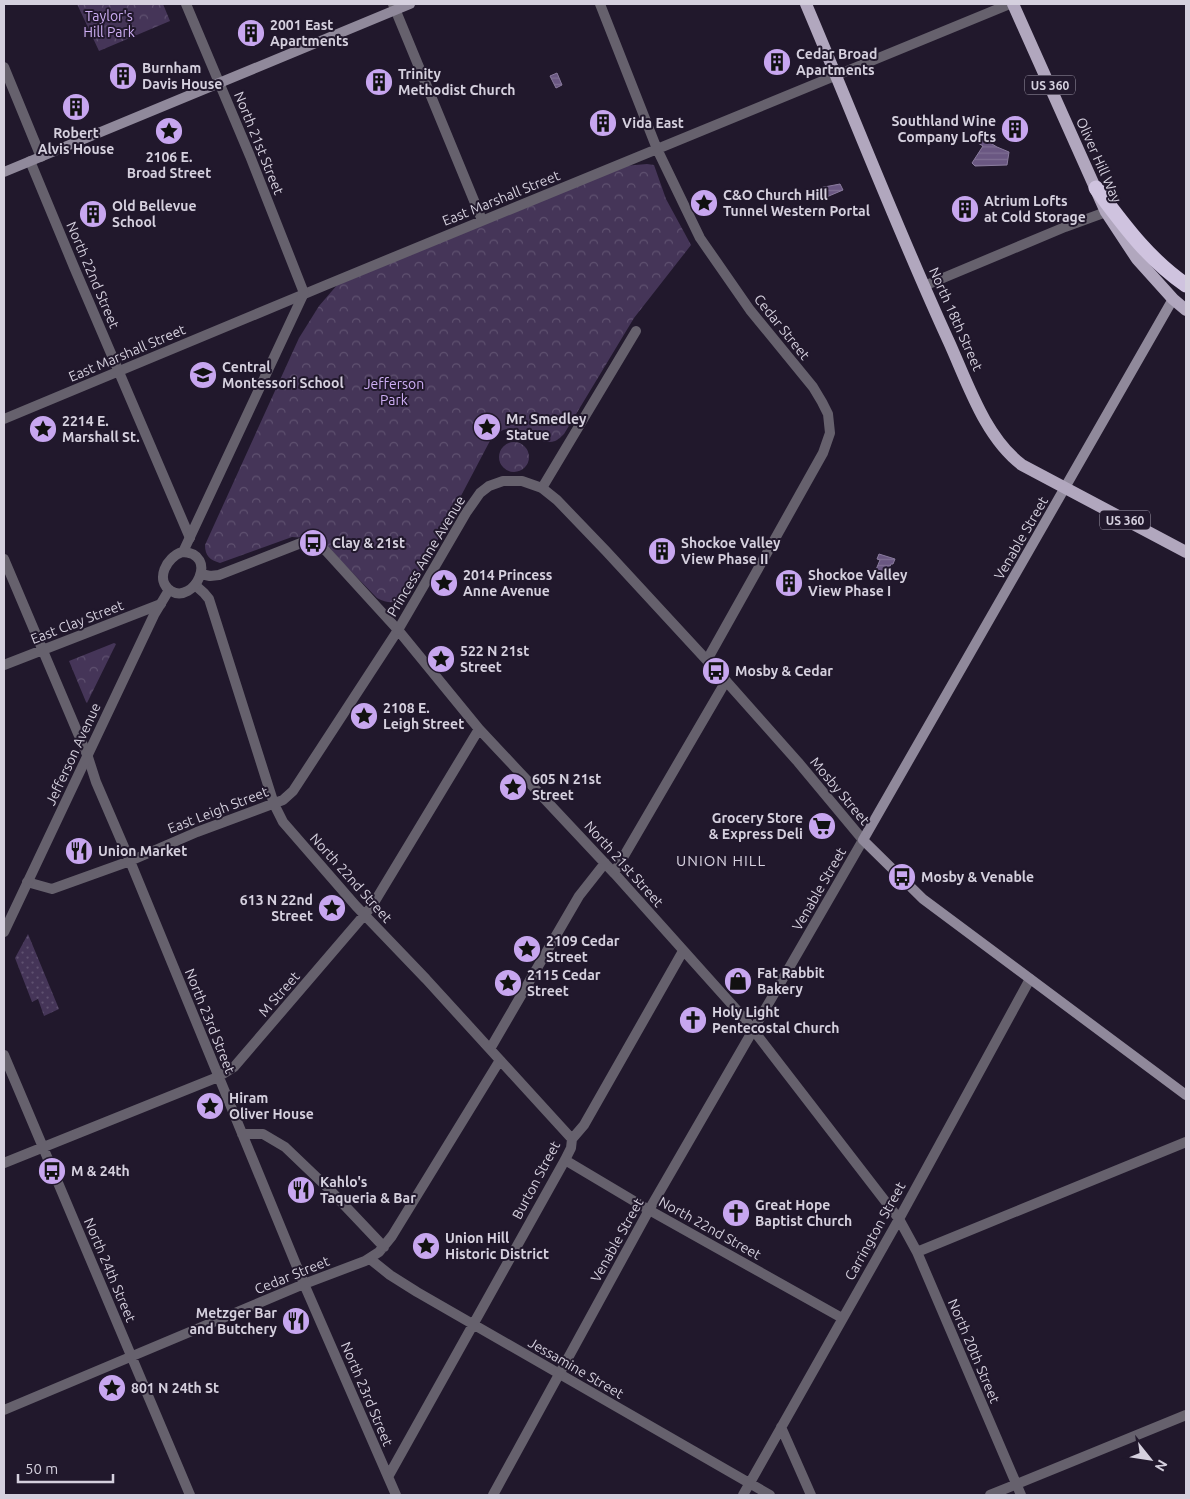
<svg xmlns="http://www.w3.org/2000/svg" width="1190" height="1499" font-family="Ubuntu,sans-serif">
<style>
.park{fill:url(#park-crowns)}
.garden{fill:url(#garden-dots)}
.water{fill:url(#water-rules);stroke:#8a7b9e}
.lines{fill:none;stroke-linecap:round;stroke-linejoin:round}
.minor{stroke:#66616d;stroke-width:10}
.tertiary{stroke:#66616d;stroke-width:10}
.secondary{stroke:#90899b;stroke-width:10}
.primary{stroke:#b1a7be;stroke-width:12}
.motorway{stroke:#cfc3df;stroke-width:15}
.labels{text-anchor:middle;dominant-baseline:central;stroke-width:4;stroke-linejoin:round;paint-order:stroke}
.shield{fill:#21182c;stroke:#9f99a9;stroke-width:1}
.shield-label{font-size:12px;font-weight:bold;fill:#d5d0de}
.park-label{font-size:14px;fill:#ceaff4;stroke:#21182c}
.poi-label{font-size:14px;font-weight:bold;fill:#d5d0de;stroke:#21182c;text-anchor:start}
.street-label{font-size:14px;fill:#d5d0de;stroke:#21182c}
.neighbourhood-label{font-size:15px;letter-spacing:1px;fill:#d5d0de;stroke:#21182c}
</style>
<defs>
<pattern id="park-crowns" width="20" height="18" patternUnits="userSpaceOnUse" patternTransform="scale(1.25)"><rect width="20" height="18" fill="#453558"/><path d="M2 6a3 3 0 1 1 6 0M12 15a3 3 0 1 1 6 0" fill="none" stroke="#5f5170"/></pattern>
<pattern id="garden-dots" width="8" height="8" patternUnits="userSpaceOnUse" patternTransform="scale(1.25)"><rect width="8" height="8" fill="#453558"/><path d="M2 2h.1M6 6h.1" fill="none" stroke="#5f5170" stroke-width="1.8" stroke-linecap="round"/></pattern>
<pattern id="water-rules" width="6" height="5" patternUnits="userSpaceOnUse" patternTransform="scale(1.25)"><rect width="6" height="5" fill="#6a5782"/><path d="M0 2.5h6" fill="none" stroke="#7e6e93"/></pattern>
</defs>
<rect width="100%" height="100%" fill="#21182c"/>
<path class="park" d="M 77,4 L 163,4 L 170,21 L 99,51 Z
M 647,164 L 654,165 L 666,199 L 691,245 L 634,318 L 564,434 C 562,436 558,440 555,441 C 534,448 520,413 492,437 L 413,587 C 402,601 394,607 377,598 L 341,561 L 330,548 L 320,542 L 307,538 L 292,537 L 220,563 C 210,560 205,556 205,545 L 299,338 L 319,306 L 344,277 L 612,167 Z
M499 457a15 15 0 1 1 30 0a15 15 0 1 1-30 0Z
M 114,643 L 116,644 L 87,703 L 86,702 L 69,661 Z"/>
<path class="garden" d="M 28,934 L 59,1009 L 44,1016 L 38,999 L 32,1002 L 15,958 Z"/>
<path class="water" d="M 557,73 L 562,85 L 556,88 L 550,76 Z
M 982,138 L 997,147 L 1009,152 L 1007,165 L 975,166 L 972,163 L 983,146 L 978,143 Z
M 840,184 L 843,190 L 817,201 L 814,192 L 819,188 Z
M 879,554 L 895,559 L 893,564 L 891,564 L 886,576 L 888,577 L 887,581 L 872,576 L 873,572 L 875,572 L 880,560 L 877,559 Z"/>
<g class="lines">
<path class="minor" d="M 393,4 L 482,220
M 600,4 L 657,149 L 700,238 L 750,310 L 813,387 L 822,402 L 828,414 L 830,433 L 823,453 L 707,660
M 4,67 L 41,157
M 30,161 L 74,267 L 190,538
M 924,286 L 1065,227 L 1106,212
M 4,419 L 326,285 L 1010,4
M 542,488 L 636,331
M 4,559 L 88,757 L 96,782 L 130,861 L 304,1284 L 396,1495
M 195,585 L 204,593 L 209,599 L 274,804 L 283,822 L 356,906 L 426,979 L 572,1139
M 4,665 L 161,604
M 614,873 L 726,681
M 27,882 L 52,889 L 130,861 L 197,832 L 283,800 L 293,791 L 398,630 L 479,729 L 615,874 L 744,1018 L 899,1219 L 917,1252 L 1021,1495
M 490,1049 L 579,896 L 605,863
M 4,1055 L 190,1495
M 242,1134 L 263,1134 L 285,1147 L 330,1190 L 384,1247
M 565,1160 L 649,1210 L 842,1318
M 4,1163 L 218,1077 L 234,1067 L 372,906 L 479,729
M 917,1252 L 1186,1142
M 370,1259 L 390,1275 L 417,1292 L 770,1495
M 4,1410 L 304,1284 L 365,1261 L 379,1252 L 392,1236 L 500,1060
M 781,1427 L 811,1495
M 388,1477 L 565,1160 L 571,1148 L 572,1139 L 584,1125 L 683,951
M 743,1495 L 899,1219 L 1030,979
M 990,1495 L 1186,1415"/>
<path class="tertiary" d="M 182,552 C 220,553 194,605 171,591 C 154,580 167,557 182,552 Z
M 183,552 L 304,293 L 250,156 L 186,4
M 201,574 L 210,576 L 219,575 L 301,543 L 309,542 L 316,544 L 326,551 L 398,630 L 466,513 L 480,493 L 489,486 L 503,481 L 522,481 L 542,488 L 557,500 L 606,551 L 726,681 L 798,762 L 863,840 L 649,1210 L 493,1495
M 4,932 L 154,615 L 169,590"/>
<path class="secondary" d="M 4,172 L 410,4
M 1173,299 L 863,840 L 923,899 L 1186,1095"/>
<path class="primary" d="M 806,4 C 854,117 898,231 949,342 C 968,384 985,437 1022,465 L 1186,552
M 1013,4 L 1106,212 L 1137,259 L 1173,299 L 1186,310"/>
<path class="motorway" d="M 1096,188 C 1123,224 1148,259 1186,285"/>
</g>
<defs>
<symbol id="building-disc" viewBox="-11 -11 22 22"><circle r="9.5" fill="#c7a6ef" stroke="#21182c"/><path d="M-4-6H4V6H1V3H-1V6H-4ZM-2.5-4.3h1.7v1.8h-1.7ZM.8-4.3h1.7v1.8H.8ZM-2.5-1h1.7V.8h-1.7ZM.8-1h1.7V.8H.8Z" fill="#111"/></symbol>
<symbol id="sight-disc" viewBox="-11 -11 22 22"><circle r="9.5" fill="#c7a6ef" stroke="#21182c"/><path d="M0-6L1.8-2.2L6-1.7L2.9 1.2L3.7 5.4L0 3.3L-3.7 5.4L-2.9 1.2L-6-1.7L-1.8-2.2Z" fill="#111"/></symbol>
<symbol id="school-disc" viewBox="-11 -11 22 22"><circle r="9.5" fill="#c7a6ef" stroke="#21182c"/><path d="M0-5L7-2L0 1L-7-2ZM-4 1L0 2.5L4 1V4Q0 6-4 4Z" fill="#111"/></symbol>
<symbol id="bus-disc" viewBox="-11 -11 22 22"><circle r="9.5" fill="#c7a6ef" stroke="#21182c"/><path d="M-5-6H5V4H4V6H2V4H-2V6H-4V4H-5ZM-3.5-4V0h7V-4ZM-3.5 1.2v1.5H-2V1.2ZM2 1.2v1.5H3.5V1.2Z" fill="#111"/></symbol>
<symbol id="supermarket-disc" viewBox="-11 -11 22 22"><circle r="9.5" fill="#c7a6ef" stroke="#21182c"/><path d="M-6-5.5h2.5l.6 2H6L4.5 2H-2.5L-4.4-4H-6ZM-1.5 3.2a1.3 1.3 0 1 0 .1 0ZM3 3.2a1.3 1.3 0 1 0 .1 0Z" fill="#111"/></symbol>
<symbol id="restaurant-disc" viewBox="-11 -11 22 22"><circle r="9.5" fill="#c7a6ef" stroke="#21182c"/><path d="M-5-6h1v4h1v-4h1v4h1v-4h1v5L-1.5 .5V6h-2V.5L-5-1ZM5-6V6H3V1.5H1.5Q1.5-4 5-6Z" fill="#111"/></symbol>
<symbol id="shop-disc" viewBox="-11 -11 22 22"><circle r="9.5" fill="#c7a6ef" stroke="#21182c"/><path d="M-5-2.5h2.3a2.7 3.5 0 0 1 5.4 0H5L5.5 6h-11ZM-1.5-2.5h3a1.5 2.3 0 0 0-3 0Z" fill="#111"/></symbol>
<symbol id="church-disc" viewBox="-11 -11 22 22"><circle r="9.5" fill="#c7a6ef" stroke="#21182c"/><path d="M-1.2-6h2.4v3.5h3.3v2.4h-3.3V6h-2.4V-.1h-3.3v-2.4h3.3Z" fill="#111"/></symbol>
</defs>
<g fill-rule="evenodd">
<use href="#building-disc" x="235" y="17" width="32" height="32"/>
<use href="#building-disc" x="761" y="46" width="32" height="32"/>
<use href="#building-disc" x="107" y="60" width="32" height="32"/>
<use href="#building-disc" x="363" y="66" width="32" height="32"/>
<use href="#building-disc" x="60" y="91" width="32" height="32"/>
<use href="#building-disc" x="587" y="107" width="32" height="32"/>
<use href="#building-disc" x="999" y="113" width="32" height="32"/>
<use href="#sight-disc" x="153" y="115" width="32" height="32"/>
<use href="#sight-disc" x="688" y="187" width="32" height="32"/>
<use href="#building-disc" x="949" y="193" width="32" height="32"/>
<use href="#building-disc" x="77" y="198" width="32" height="32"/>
<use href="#school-disc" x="187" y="359" width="32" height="32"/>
<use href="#sight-disc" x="471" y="411" width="32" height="32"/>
<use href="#sight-disc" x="27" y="413" width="32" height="32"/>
<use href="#bus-disc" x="297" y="527" width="32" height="32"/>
<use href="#building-disc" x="646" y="535" width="32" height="32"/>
<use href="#sight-disc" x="428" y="567" width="32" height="32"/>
<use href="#building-disc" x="773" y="567" width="32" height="32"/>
<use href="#sight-disc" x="425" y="643" width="32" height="32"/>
<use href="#bus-disc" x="700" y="655" width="32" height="32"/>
<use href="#sight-disc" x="348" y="700" width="32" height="32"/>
<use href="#sight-disc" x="497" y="771" width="32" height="32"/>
<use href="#supermarket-disc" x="806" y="810" width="32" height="32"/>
<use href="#restaurant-disc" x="63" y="835" width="32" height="32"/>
<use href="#bus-disc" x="886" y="861" width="32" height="32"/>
<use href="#sight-disc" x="316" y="892" width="32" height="32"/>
<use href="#sight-disc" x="511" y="933" width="32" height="32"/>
<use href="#shop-disc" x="722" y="965" width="32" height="32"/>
<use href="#sight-disc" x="492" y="967" width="32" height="32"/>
<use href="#church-disc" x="677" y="1004" width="32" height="32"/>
<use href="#sight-disc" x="194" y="1090" width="32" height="32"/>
<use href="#bus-disc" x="36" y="1155" width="32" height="32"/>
<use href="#restaurant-disc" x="285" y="1174" width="32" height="32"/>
<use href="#church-disc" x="720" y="1197" width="32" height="32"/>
<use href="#sight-disc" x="410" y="1230" width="32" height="32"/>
<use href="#restaurant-disc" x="280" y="1305" width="32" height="32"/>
<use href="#sight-disc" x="96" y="1372" width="32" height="32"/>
</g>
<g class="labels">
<g class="shield">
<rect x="1025" y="75.5" width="50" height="19" rx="4"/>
<rect x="1100" y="510.5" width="50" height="19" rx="4"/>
</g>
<g class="shield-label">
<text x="1050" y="85">US 360</text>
<text x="1125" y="520">US 360</text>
</g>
<g class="park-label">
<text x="109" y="16">Taylor's<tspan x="109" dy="16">Hill Park</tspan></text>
<text x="394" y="384">Jefferson<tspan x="394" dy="16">Park</tspan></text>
</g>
<g class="poi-label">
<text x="270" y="25">2001 East<tspan x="270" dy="16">Apartments</tspan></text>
<text x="796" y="54">Cedar Broad<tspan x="796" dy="16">Apartments</tspan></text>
<text x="142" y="68">Burnham<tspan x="142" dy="16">Davis House</tspan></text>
<text x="398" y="74">Trinity<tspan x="398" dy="16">Methodist Church</tspan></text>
<text x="996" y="121" text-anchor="end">Southland Wine<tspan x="996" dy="16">Company Lofts</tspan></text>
<text x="622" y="123">Vida East</text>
<text x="76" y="133" text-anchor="middle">Robert<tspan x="76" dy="16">Alvis House</tspan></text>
<text x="169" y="157" text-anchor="middle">2106 E.<tspan x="169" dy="16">Broad Street</tspan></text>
<text x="723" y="195">C&amp;O Church Hill<tspan x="723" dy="16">Tunnel Western Portal</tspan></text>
<text x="984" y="201">Atrium Lofts<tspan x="984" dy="16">at Cold Storage</tspan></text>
<text x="112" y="206">Old Bellevue<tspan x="112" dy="16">School</tspan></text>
<text x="222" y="367">Central<tspan x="222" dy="16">Montessori School</tspan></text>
<text x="506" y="419">Mr. Smedley<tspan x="506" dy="16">Statue</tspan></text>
<text x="62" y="421">2214 E.<tspan x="62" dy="16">Marshall St.</tspan></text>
<text x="332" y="543">Clay &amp; 21st</text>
<text x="681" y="543">Shockoe Valley<tspan x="681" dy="16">View Phase II</tspan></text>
<text x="463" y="575">2014 Princess<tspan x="463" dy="16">Anne Avenue</tspan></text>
<text x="808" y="575">Shockoe Valley<tspan x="808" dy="16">View Phase I</tspan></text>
<text x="460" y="651">522 N 21st<tspan x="460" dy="16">Street</tspan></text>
<text x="735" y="671">Mosby &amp; Cedar</text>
<text x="383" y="708">2108 E.<tspan x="383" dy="16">Leigh Street</tspan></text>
<text x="532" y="779">605 N 21st<tspan x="532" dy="16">Street</tspan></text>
<text x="803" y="818" text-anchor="end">Grocery Store<tspan x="803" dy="16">&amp; Express Deli</tspan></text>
<text x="98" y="851">Union Market</text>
<text x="921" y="877">Mosby &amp; Venable</text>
<text x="313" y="900" text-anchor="end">613 N 22nd<tspan x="313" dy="16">Street</tspan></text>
<text x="546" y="941">2109 Cedar<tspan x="546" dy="16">Street</tspan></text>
<text x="757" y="973">Fat Rabbit<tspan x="757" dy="16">Bakery</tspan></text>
<text x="527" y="975">2115 Cedar<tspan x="527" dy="16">Street</tspan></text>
<text x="712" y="1012">Holy Light<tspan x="712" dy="16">Pentecostal Church</tspan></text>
<text x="229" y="1098">Hiram<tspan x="229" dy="16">Oliver House</tspan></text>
<text x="71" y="1171">M &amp; 24th</text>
<text x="320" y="1182">Kahlo's<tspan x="320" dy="16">Taqueria &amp; Bar</tspan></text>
<text x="755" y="1205">Great Hope<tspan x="755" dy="16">Baptist Church</tspan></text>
<text x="445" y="1238">Union Hill<tspan x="445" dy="16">Historic District</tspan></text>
<text x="277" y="1313" text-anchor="end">Metzger Bar<tspan x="277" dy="16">and Butchery</tspan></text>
<text x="131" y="1388">801 N 24th St</text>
</g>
<g class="street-label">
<text transform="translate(259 143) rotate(68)">North 21st Street</text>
<text transform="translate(1099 160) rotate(66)">Oliver Hill Way</text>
<text transform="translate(501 198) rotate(-22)">East Marshall Street</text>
<text transform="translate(93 275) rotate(67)">North 22nd Street</text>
<text transform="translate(956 319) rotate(66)">North 18th Street</text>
<text transform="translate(782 327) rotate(51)">Cedar Street</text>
<text transform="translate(127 353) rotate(-23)">East Marshall Street</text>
<text transform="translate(1021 538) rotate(-60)">Venable Street</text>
<text transform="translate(426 556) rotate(-59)">Princess Anne Avenue</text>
<text transform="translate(77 622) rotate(-21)">East Clay Street</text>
<text transform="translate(73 754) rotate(-65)">Jefferson Avenue</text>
<text transform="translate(840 791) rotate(50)">Mosby Street</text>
<text transform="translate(218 810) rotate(-21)">East Leigh Street</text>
<text transform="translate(624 864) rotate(48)">North 21st Street</text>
<text transform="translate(351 878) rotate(48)">North 22nd Street</text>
<text transform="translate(819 889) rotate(-60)">Venable Street</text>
<text transform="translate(279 994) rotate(-49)">M Street</text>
<text transform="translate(210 1021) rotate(68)">North 23rd Street</text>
<text transform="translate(536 1180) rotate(-62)">Burton Street</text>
<text transform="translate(710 1228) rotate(29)">North 22nd Street</text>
<text transform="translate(875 1231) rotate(-61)">Carrington Street</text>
<text transform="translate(617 1240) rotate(-61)">Venable Street</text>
<text transform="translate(110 1270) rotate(67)">North 24th Street</text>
<text transform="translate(292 1275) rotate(-22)">Cedar Street</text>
<text transform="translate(974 1351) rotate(67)">North 20th Street</text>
<text transform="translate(576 1368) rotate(30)">Jessamine Street</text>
<text transform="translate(367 1394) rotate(67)">North 23rd Street</text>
</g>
<g class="neighbourhood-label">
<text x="721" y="860">UNION HILL</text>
</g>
</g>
<rect width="1190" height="1499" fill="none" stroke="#d5d0de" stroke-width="10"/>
<g transform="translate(1150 1459) rotate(120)" stroke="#21182c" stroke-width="4" paint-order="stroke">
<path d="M0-4L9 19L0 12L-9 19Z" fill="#d5d0de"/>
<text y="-8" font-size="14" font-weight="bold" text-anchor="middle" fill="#d5d0de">N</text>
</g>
<path d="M18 1474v8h95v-8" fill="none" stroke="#d5d0de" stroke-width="2.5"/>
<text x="25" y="1474" font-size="15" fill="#d5d0de" stroke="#21182c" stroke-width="4" paint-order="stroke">50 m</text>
</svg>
